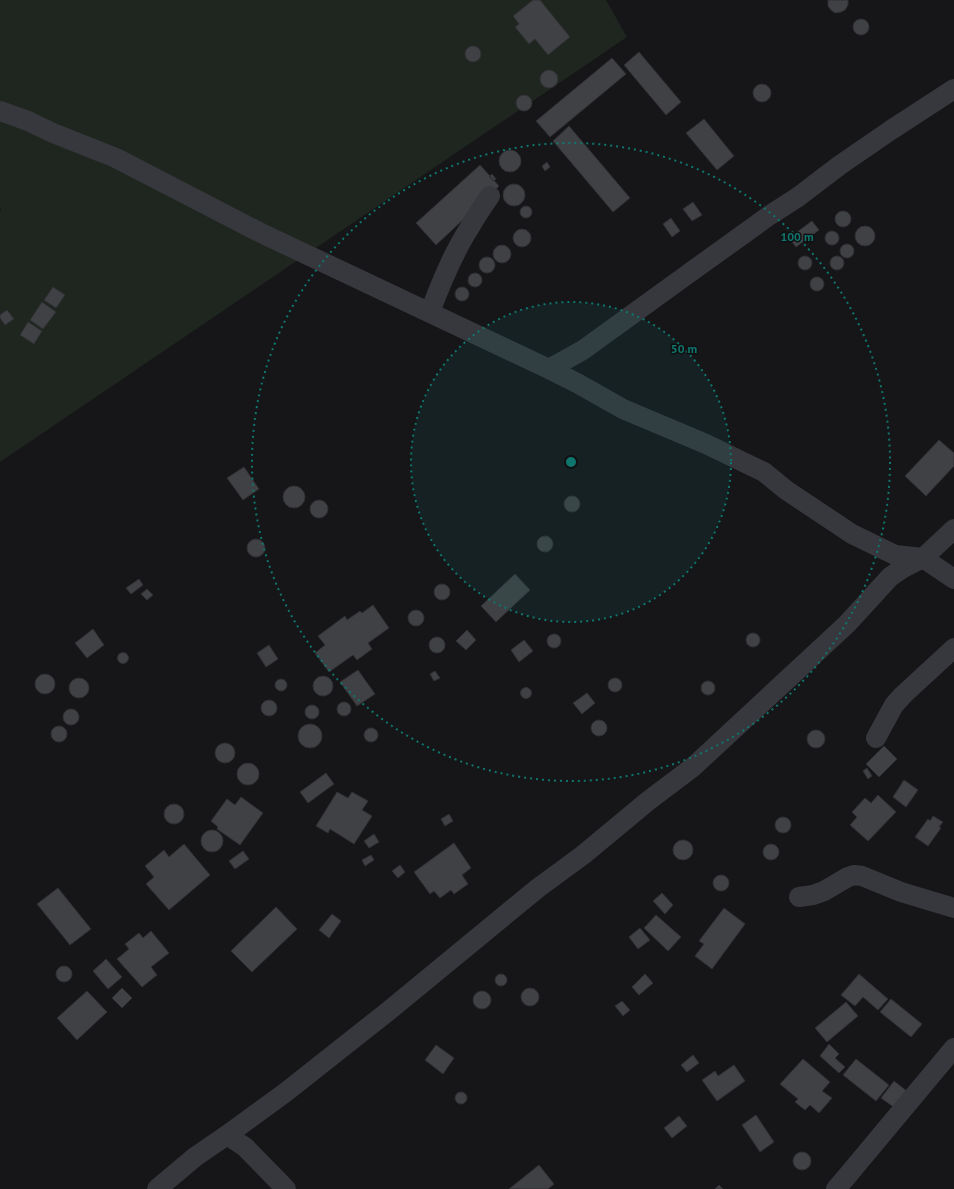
<svg xmlns="http://www.w3.org/2000/svg" width="954" height="1189" font-family="'PT Sans',sans-serif">
	<style>
		.green { fill: #1e261f }
		.building { fill: #404145; stroke: #303034 }
		.lines { fill: none; stroke-linecap: round; stroke-linejoin: round }
		.minor { stroke: #37383d; stroke-width: 20 }
		.ring { fill: none; stroke: #0f766e; stroke-width: 2; stroke-dasharray: 2 4 }
		.centre { fill: #0f766e; stroke: #111113; stroke-width: 2 }
		.ring-label { font-size: 12px; text-anchor: middle; font-weight: bold; fill: #0f766e; stroke: #111113; stroke-width: 3; stroke-linejoin: round; paint-order: stroke }
	</style>
	<rect width="100%" height="100%" fill="#161618"/>
	<path class="green" d="M0,0H606L627,37L0,462V212L1,210L0,208Z"/>
	<path class="building" d="M533,0H540L570,37L548,55L535,39L529,44L515,27L519,24L513,16Z
		M828,0H848V5L845,10L841,12L835,13L831,10L828,6Z
		M853 27a8 8 0 1 1 16 0a8 8 0 1 1-16 0Z
		M465 54a8 8 0 1 1 16 0a8 8 0 1 1-16 0Z
		M639,52L681,102L666,115L624,65Z
		M612,58L626,74L550,137L536,121Z
		M540 79a9 9 0 1 1 18 0a9 9 0 1 1-18 0Z
		M753 93a9 9 0 1 1 18 0a9 9 0 1 1-18 0Z
		M516 103a8 8 0 1 1 16 0a8 8 0 1 1-16 0Z
		M704,119L734,156L717,170L686,133Z
		M569,126L630,198L613,212L553,141Z
		M499 161a11 11 0 1 1 22 0a11 11 0 1 1-22 0Z
		M547,162L550,167L545,171L542,166Z
		M480,165L499,186L436,245L416,223Z
		M492,174L496,179L493,181L489,177Z
		M503 195a11 11 0 1 1 22 0a11 11 0 1 1-22 0Z
		M693,202L702,215L692,221L683,209Z
		M520 212a6 6 0 1 1 12 0a6 6 0 1 1-12 0Z
		M835 219a8 8 0 1 1 16 0a8 8 0 1 1-16 0Z
		M671,218L680,231L672,237L663,224Z
		M812,221L819,230L796,247L789,238Z
		M855 236a10 10 0 1 1 20 0a10 10 0 1 1-20 0Z
		M513 238a9 9 0 1 1 18 0a9 9 0 1 1-18 0Z
		M825 238a7 7 0 1 1 14 0a7 7 0 1 1-14 0Z
		M840 251a7 7 0 1 1 14 0a7 7 0 1 1-14 0Z
		M493 254a9 9 0 1 1 18 0a9 9 0 1 1-18 0Z
		M830 263a7 7 0 1 1 14 0a7 7 0 1 1-14 0Z
		M798 263a7 7 0 1 1 14 0a7 7 0 1 1-14 0Z
		M479 265a8 8 0 1 1 16 0a8 8 0 1 1-16 0Z
		M468 280a7 7 0 1 1 14 0a7 7 0 1 1-14 0Z
		M810 284a7 7 0 1 1 14 0a7 7 0 1 1-14 0Z
		M455 294a7 7 0 1 1 14 0a7 7 0 1 1-14 0Z
		M53,287L65,295L56,308L44,300Z
		M42,302L56,312L43,329L30,320Z
		M7,310L14,319L5,325L0,318V315Z
		M28,322L42,331L34,344L20,335Z
		M939,440L954,453V466L926,496L905,476Z
		M244,467L259,489L243,500L227,478Z
		M283 497a11 11 0 1 1 22 0a11 11 0 1 1-22 0Z
		M564 504a8 8 0 1 1 16 0a8 8 0 1 1-16 0Z
		M310 509a9 9 0 1 1 18 0a9 9 0 1 1-18 0Z
		M537 544a8 8 0 1 1 16 0a8 8 0 1 1-16 0Z
		M247 548a9 9 0 1 1 18 0a9 9 0 1 1-18 0Z
		M515,574L530,590L496,622L481,606Z
		M139,579L143,585L131,594L126,588Z
		M434 592a8 8 0 1 1 16 0a8 8 0 1 1-16 0Z
		M147,589L153,595L147,600L141,594Z
		M373,605L389,628L368,643L372,649L357,660L353,655L329,672L315,653L325,645L318,636L345,616L347,620L360,611L362,613Z
		M408 618a8 8 0 1 1 16 0a8 8 0 1 1-16 0Z
		M93,629L104,645L87,658L75,643Z
		M467,630L476,640L466,650L456,641Z
		M746 640a7 7 0 1 1 14 0a7 7 0 1 1-14 0Z
		M547 641a7 7 0 1 1 14 0a7 7 0 1 1-14 0Z
		M429 645a8 8 0 1 1 16 0a8 8 0 1 1-16 0Z
		M524,640L533,651L519,662L511,650Z
		M269,645L278,659L266,667L257,653Z
		M117.5 658a5.5 5.5 0 1 1 11 0a5.5 5.5 0 1 1-11 0Z
		M358,670L375,694L357,706L340,682Z
		M435,671L440,678L434,681L430,674Z
		M35 684a10 10 0 1 1 20 0a10 10 0 1 1-20 0Z
		M313 686a10 10 0 1 1 20 0a10 10 0 1 1-20 0Z
		M608 685a7 7 0 1 1 14 0a7 7 0 1 1-14 0Z
		M69 688a10 10 0 1 1 20 0a10 10 0 1 1-20 0Z
		M275 685a6 6 0 1 1 12 0a6 6 0 1 1-12 0Z
		M701 688a7 7 0 1 1 14 0a7 7 0 1 1-14 0Z
		M520.5 693a5.5 5.5 0 1 1 11 0a5.5 5.5 0 1 1-11 0Z
		M587,693L595,703L582,714L573,703Z
		M261 708a8 8 0 1 1 16 0a8 8 0 1 1-16 0Z
		M337 709a7 7 0 1 1 14 0a7 7 0 1 1-14 0Z
		M305 712a7 7 0 1 1 14 0a7 7 0 1 1-14 0Z
		M63 717a8 8 0 1 1 16 0a8 8 0 1 1-16 0Z
		M591 728a8 8 0 1 1 16 0a8 8 0 1 1-16 0Z
		M298 736a12 12 0 1 1 24 0a12 12 0 1 1-24 0Z
		M51 734a8 8 0 1 1 16 0a8 8 0 1 1-16 0Z
		M364 735a7 7 0 1 1 14 0a7 7 0 1 1-14 0Z
		M807 739a9 9 0 1 1 18 0a9 9 0 1 1-18 0Z
		M215 753a10 10 0 1 1 20 0a10 10 0 1 1-20 0Z
		M884,746L897,759L879,777L866,764Z
		M237 774a11 11 0 1 1 22 0a11 11 0 1 1-22 0Z
		M867,768L872,776L868,779L863,771Z
		M326,773L334,784L308,803L300,792Z
		M904,780L918,790L906,807L893,797Z
		M337,792L348,798L352,792L368,801L362,810L372,816L354,844L330,829L328,833L316,826Z
		M878,795L896,812L868,841L850,825L857,817L852,812L865,798L871,803Z
		M241,797L263,813L240,845L217,829L218,827L211,821L227,799L235,805Z
		M164 814a10 10 0 1 1 20 0a10 10 0 1 1-20 0Z
		M449,814L453,821L445,826L441,819Z
		M933,816L943,822L939,827L941,828L928,846L915,837L928,819L930,821Z
		M775 825a8 8 0 1 1 16 0a8 8 0 1 1-16 0Z
		M201 841a11 11 0 1 1 22 0a11 11 0 1 1-22 0Z
		M374,834L379,842L369,848L364,841Z
		M673 850a10 10 0 1 1 20 0a10 10 0 1 1-20 0Z
		M454,843L471,868L462,875L468,884L454,894L451,890L440,898L434,891L430,894L414,872Z
		M184,844L210,875L169,910L146,884L154,877L145,866L164,850L169,857Z
		M763 852a8 8 0 1 1 16 0a8 8 0 1 1-16 0Z
		M243,851L249,859L235,869L229,861Z
		M371,855L374,860L365,866L362,860Z
		M400,865L405,872L398,878L392,871Z
		M713 883a8 8 0 1 1 16 0a8 8 0 1 1-16 0Z
		M58,888L91,929L70,945L37,904Z
		M662,893L673,905L665,914L653,901Z
		M276,907L297,929L252,972L231,951Z
		M724,908L745,924L712,969L695,956L704,944L699,941Z
		M332,914L341,921L329,938L319,930Z
		M656,915L681,937L668,951L644,928Z
		M640,928L650,940L638,949L629,937Z
		M151,931L169,953L151,967L157,975L142,987L117,959L129,949L125,944L139,933L143,938Z
		M106,959L122,977L108,989L93,971Z
		M56 974a8 8 0 1 1 16 0a8 8 0 1 1-16 0Z
		M495 980a6 6 0 1 1 12 0a6 6 0 1 1-12 0Z
		M645,974L653,983L639,995L632,987Z
		M859,974L888,999L878,1010L863,997L855,1006L841,995Z
		M122,988L132,998L122,1008L112,998Z
		M521 997a9 9 0 1 1 18 0a9 9 0 1 1-18 0Z
		M87,991L107,1012L77,1040L57,1018Z
		M473 1000a9 9 0 1 1 18 0a9 9 0 1 1-18 0Z
		M891,999L922,1024L911,1037L880,1012Z
		M622,1001L630,1010L623,1016L615,1006Z
		M846,1002L858,1016L827,1042L815,1028Z
		M829,1044L839,1054L835,1058L845,1067L839,1073L820,1056Z
		M436,1045L454,1058L443,1074L425,1060Z
		M693,1055L699,1063L687,1072L681,1065Z
		M803,1059L830,1082L822,1091L832,1098L819,1113L810,1105L805,1110L795,1102L798,1099L780,1084Z
		M856,1059L889,1085L876,1101L843,1075Z
		M734,1065L745,1081L717,1101L702,1080L715,1071L718,1076Z
		M894,1081L908,1092L895,1108L881,1098Z
		M455 1098a6 6 0 1 1 12 0a6 6 0 1 1-12 0Z
		M756,1115L774,1142L760,1152L742,1125Z
		M679,1116L687,1126L672,1138L664,1128Z
		M793 1161a9 9 0 1 1 18 0a9 9 0 1 1-18 0Z
		M539,1165L554,1184L548,1189H509Z
		M719,1185L723,1189H715Z"/>
	<g class="lines">
		<path class="minor" d="M0,111L28,121L53,133L116,158L261,233L549,369L577,383L623,409L706,444L764,472L786,490L852,534L895,555L923,558L954,579
			M430,312C441,283 453,253 470,227C476,216 483,206 490,196
			M549,369L583,350L688,274L770,215L798,197L840,165L891,130L954,89
			M876,738L894,705L903,695L954,648
			M799,897L813,895L824,891L848,877L854,875L862,876L901,892L954,908
			M227,1135L286,1092L386,1013L538,888L583,855L648,801L693,767L847,624L890,577L903,568L923,558L954,529
			M157,1189L195,1157L227,1135L245,1147L286,1189
			M836,1189L848,1175L954,1048"/>
	</g>
	<circle cx="571" cy="462" r="160" fill="#0f766e" fill-opacity=".12"/>
	<g class="ring">
		<circle cx="571" cy="462" r="160"/>
		<circle cx="571" cy="462" r="319"/>
	</g>
	<circle cx="571" cy="462" r="6" class="centre"/>
	<g class="ring-label">
		<text x="797" y="241">100 m</text>
		<text x="684" y="353">50 m</text>
	</g>
</svg>
